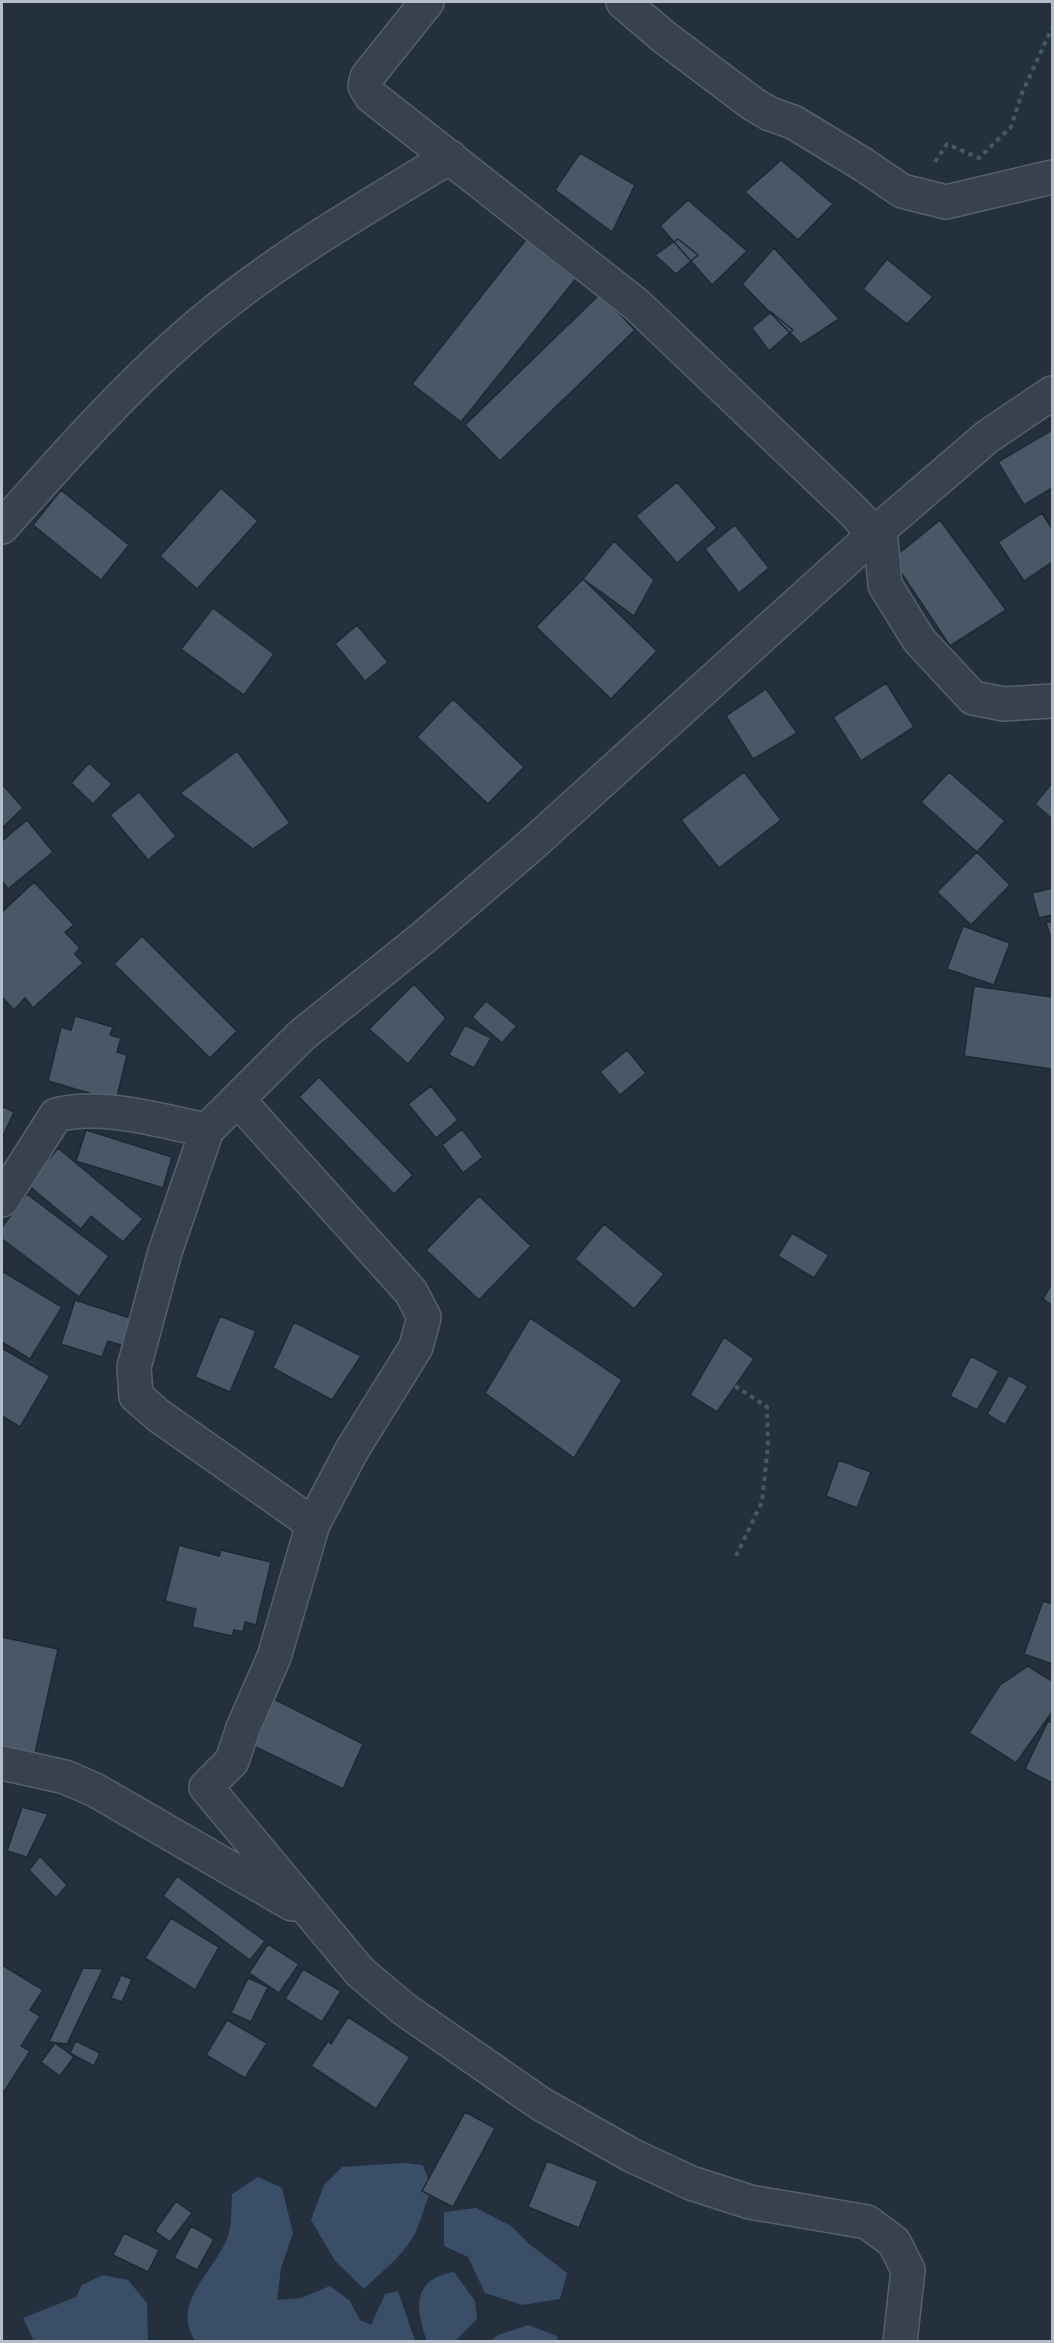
<svg xmlns="http://www.w3.org/2000/svg" width="1054" height="2343" font-family="'Open Sans',sans-serif">
	<style>
		.water { fill: #3a4e67 }
		.building { fill: #4a5767; stroke: #1f2935; stroke-width: 1.5 }
		.lines { fill: none; stroke-linecap: round; stroke-linejoin: round }
		.minor-casing { stroke: #56606c; stroke-width: 36 }
		.path { stroke: #445a5c; stroke-width: 4; stroke-dasharray: 4.5 4.5; stroke-linecap: butt }
		.minor { stroke: #38424e; stroke-width: 33 }
	</style>
	<rect width="100%" height="100%" fill="#24303e"/>
	<path class="water" d="M404,2163L423,2165L432,2189C425,2202 423,2216 417,2229C406,2254 383,2270 364,2289L335,2261L311,2220L324,2185L342,2167Z
		M258,2177L282,2188L293,2233L281,2268L277,2300L301,2298L330,2286L350,2301L360,2320L371,2325L385,2294L398,2291L415,2341H195C170,2302 215,2272 228,2236C232,2224 231,2207 232,2194Z
		M476,2208L511,2226L528,2243L567,2273L560,2299L522,2305L485,2293L468,2257L444,2246V2212Z
		M454,2272L475,2301L477,2319L455,2341H427C415,2308 412,2279 454,2272Z
		M103,2275L128,2280L147,2303L148,2341H34L23,2318L76,2297L82,2285Z
		M528,2325L557,2336L558,2341H490L498,2335Z"/>
	<path class="building" d="M580,153L635,185L612,232L555,190Z
		M781,160L833,204L798,240L745,192Z
		M688,200L747,251L712,285L660,226Z
		M528,237L578,276L461,422L412,384Z
		M678,239L698,255L676,274L655,255Z
		M774,248L839,319L801,344L742,284Z
		M887,259L933,297L907,324L863,289Z
		M600,294L635,330L500,461L465,425Z
		M771,312L793,330L769,351L752,328Z
		M1052,430V488L1024,505L998,462Z
		M677,482L717,528L677,563L636,516Z
		M221,488L258,521L197,589L160,556Z
		M61,490L129,545L101,580L33,525Z
		M1042,513L1052,529V562L1024,581L998,542Z
		M940,520L1006,610L950,646L892,559Z
		M735,525L769,568L739,593L705,549Z
		M614,541L654,580L634,616L583,579Z
		M583,579L657,651L611,699L536,627Z
		M213,608L274,654L244,695L181,649Z
		M357,625L388,662L365,681L335,644Z
		M886,683L914,727L861,761L833,717Z
		M766,689L797,733L753,759L726,716Z
		M453,699L524,767L488,804L417,737Z
		M237,751L290,823L253,849L180,793Z
		M89,763L112,784L93,804L71,783Z
		M744,772L781,820L719,868L681,820Z
		M949,772L1005,821L977,852L921,802Z
		M1052,783V819L1035,804Z
		M2,784L23,808L2,828Z
		M139,792L176,836L148,860L110,815Z
		M27,820L53,852L8,889L2,881V841Z
		M977,852L1010,885L971,925L937,892Z
		M34,882L74,925L65,932L80,948L75,954L83,963L33,1008L25,998L14,1010L2,997V912Z
		M1052,888V915L1039,918L1032,893Z
		M1052,921V942L1046,923Z
		M963,926L1010,943L994,985L947,969Z
		M142,936L237,1031L210,1058L114,964Z
		M414,984L446,1018L408,1064L369,1029Z
		M974,986L1052,997V1069L964,1056Z
		M486,1001L517,1026L502,1043L472,1017Z
		M75,1016L113,1027L110,1035L121,1038L117,1052L127,1055L116,1101L48,1081L61,1027L71,1030Z
		M465,1025L491,1038L474,1068L449,1055Z
		M627,1050L646,1073L620,1095L600,1072Z
		M319,1077L413,1175L394,1194L299,1097Z
		M431,1086L458,1120L436,1138L408,1104Z
		M2,1106L14,1112L2,1138Z
		M462,1129L483,1157L463,1173L442,1145Z
		M86,1130L172,1157L163,1188L76,1161Z
		M58,1148L143,1219L123,1242L91,1216L81,1229L28,1185Z
		M27,1194L109,1256L79,1297L2,1239V1227Z
		M479,1196L531,1246L479,1300L426,1250Z
		M604,1224L664,1274L634,1309L575,1259Z
		M792,1233L829,1255L814,1278L778,1256Z
		M2,1271L62,1307L30,1359L2,1342Z
		M1052,1283V1305L1043,1299Z
		M75,1300L133,1319L124,1346L108,1341L102,1357L61,1344Z
		M220,1316L256,1331L230,1392L195,1377Z
		M530,1318L622,1380L574,1458L485,1393Z
		M294,1322L361,1356L332,1400L273,1368Z
		M724,1337L754,1359L717,1412L690,1395Z
		M2,1348L50,1376L20,1427L2,1416Z
		M971,1356L999,1371L977,1410L950,1396Z
		M1009,1375L1028,1386L1005,1425L987,1414Z
		M839,1460L871,1472L857,1508L826,1496Z
		M179,1545L219,1556L221,1550L271,1562L256,1625L245,1622L243,1632L234,1630L232,1636L192,1627L196,1609L165,1601Z
		M1043,1601L1052,1604V1664L1024,1654Z
		M2,1637L58,1649L34,1758L2,1751Z
		M1028,1666L1052,1681V1712L1016,1763L969,1733L1000,1685Z
		M272,1698L363,1744L343,1789L252,1745Z
		M1048,1721L1052,1723V1783L1025,1769Z
		M22,1807L48,1814L27,1857L7,1851Z
		M40,1856L67,1885L56,1898L29,1870Z
		M177,1876L265,1941L250,1960L163,1896Z
		M171,1918L219,1947L195,1990L145,1958Z
		M268,1944L299,1964L279,1993L249,1973Z
		M2,1965L43,1990L30,2010L40,2016L21,2046L30,2051L4,2092L2,2090Z
		M83,1968L103,1969L67,2044L49,2042Z
		M303,1969L341,1991L322,2022L285,1999Z
		M121,1975L132,1979L122,2002L111,1998Z
		M248,1978L268,1987L251,2022L231,2013Z
		M348,2017L410,2057L376,2109L311,2066L328,2041L331,2044Z
		M227,2020L267,2043L245,2078L206,2055Z
		M76,2041L100,2053L94,2066L70,2053Z
		M55,2043L74,2057L60,2076L41,2062Z
		M465,2112L495,2128L453,2207L422,2191Z
		M547,2161L598,2181L579,2228L528,2207Z
		M176,2201L192,2213L170,2242L155,2231Z
		M191,2226L214,2239L197,2270L174,2258Z
		M124,2233L159,2250L148,2272L113,2255Z"/>
	<g class="lines">
		<g class="minor-casing">
			<path id="minor" d="M427,2L367,77L365,86L371,96L637,305L853,511L874,534
				M623,2L664,37L753,104L770,114L793,122L864,165L902,191L946,202L1052,177
				M2,527C59,463 116,398 180,341C261,268 358,212 450,157
				M880,529L885,585L919,640L973,698L1004,704L1052,701
				M238,1100L411,1292L424,1317L416,1347L352,1450L313,1524L274,1657L243,1728L232,1761L206,1787L360,1972L404,2009L541,2104L631,2155L691,2183L750,2202L867,2222L894,2242L908,2270L900,2342
				M207,1130L165,1252L134,1367L136,1396L159,1416L313,1524
				M2,1200L56,1115C104,1103 159,1121 207,1130L302,1035L424,937L528,848L880,529L987,437L1052,393
				M2,1763L65,1777L95,1790L292,1904"/>
		</g>
		<path class="path" d="M935,162L947,144L979,158L1011,127L1022,93L1052,28
			M735,1386L767,1407L768,1445L762,1502L735,1558"/>
		<use href="#minor" class="minor"/>
	</g>
	<rect width="1054" height="2343" fill="none" stroke="#b4bdc9" stroke-width="6"/>
</svg>
